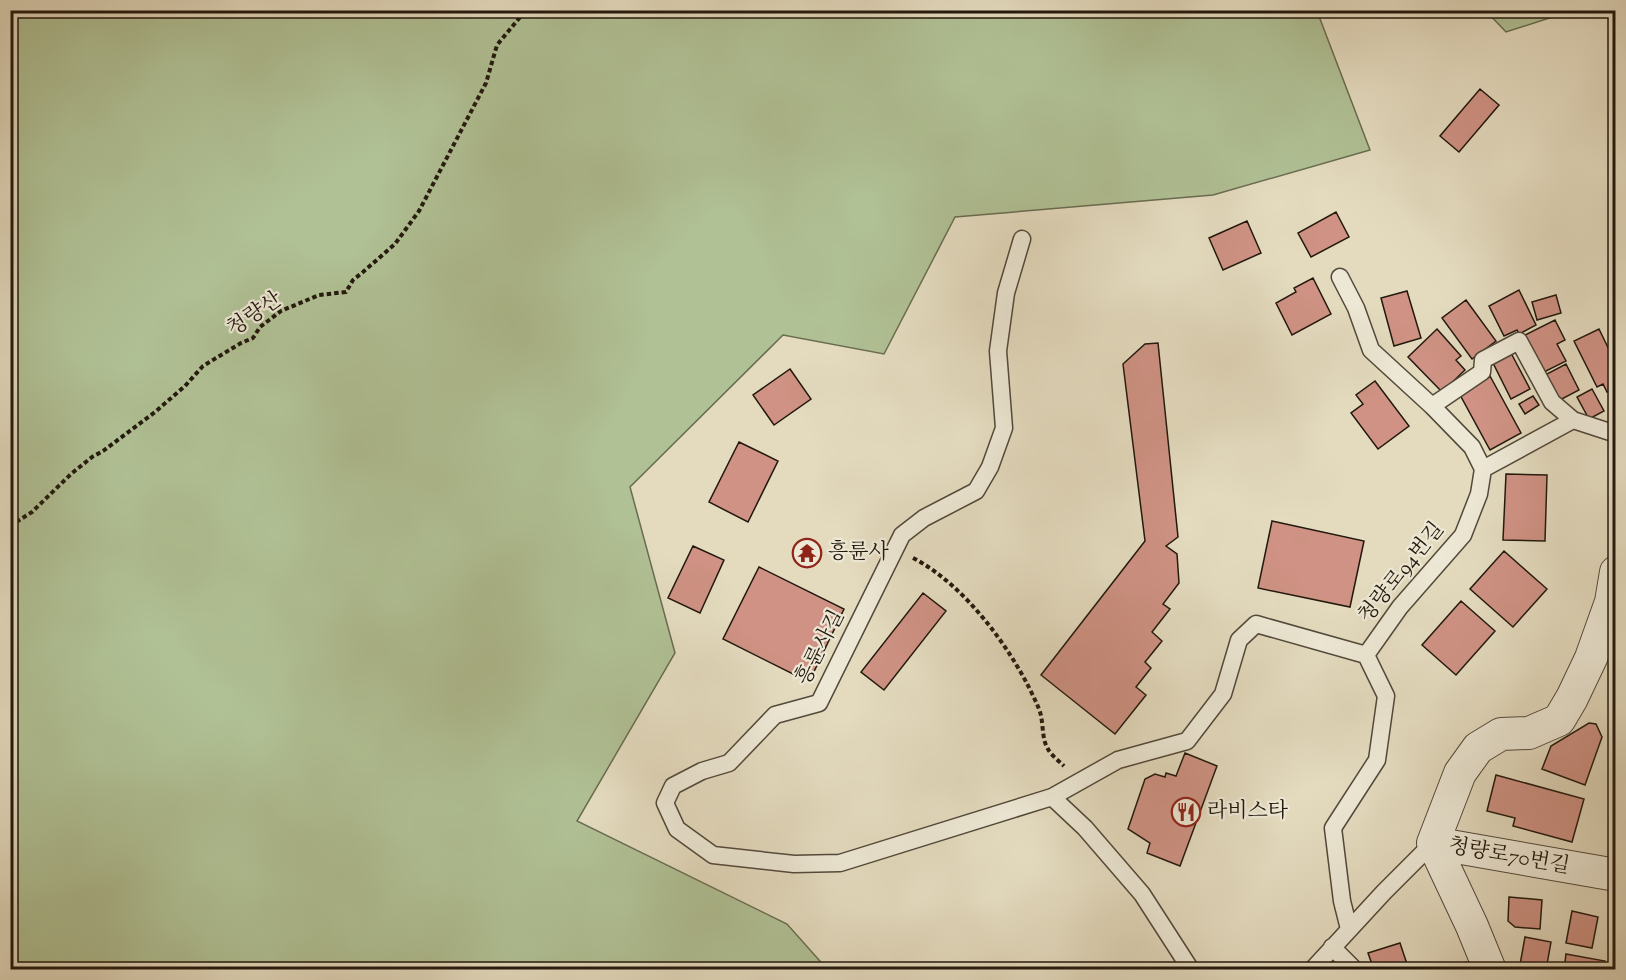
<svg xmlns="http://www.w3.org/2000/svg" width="1626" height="980" font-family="'Sorts Mill Goudy','Noto Serif KR',serif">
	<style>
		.green { fill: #b0c195; stroke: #696c51; stroke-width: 1.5 }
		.building { fill: #cf9284; stroke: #22180d; stroke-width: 1.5 }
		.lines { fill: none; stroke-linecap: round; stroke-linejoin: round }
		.lane-casing { stroke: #52493a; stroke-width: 19 }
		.street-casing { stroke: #52493a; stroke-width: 34 }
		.path { stroke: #22180d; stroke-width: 4; stroke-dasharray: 4.5 3; stroke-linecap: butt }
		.lane { stroke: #ede8d5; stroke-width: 16 }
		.street { stroke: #ede8d5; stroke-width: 32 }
		.labels { text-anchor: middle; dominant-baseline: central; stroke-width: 4.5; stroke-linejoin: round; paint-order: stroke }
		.street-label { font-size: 21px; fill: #22180d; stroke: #ede8d5 }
		.poi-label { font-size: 21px; fill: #22180d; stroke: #ede8d5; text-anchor: start }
	</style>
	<rect width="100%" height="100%" fill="#e4dbbf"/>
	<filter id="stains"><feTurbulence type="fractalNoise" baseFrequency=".00333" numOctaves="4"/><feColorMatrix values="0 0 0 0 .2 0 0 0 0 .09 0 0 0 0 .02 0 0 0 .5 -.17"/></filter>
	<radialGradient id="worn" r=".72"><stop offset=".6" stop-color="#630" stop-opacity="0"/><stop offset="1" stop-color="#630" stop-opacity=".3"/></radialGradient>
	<path class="green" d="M10,11H1317L1370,150L1213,195L955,217L884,354L783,335L630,487L675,653L577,821L787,924L827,969H11Z
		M1486,11H1571L1506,32Z"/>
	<path class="building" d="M1480,89L1499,105L1459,152L1440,136Z
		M1336,212L1349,237L1311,257L1298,233Z
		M1247,221L1261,253L1223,270L1209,238Z
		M1313,278L1331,314L1292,335L1276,303L1296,292L1294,288Z
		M1519,290L1536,325L1519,334L1517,330L1504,336L1489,306Z
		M1407,291L1421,338L1394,346L1381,298Z
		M1556,295L1561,313L1537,320L1532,302Z
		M1466,300L1496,341L1472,359L1442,318Z
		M1555,320L1565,340L1557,344L1566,361L1544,372L1525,335Z
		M1437,329L1461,356L1456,360L1465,370L1442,392L1408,357Z
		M1599,329L1616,364V377L1613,378L1616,388L1607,392L1603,384L1597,387L1574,341Z
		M1158,343L1178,537L1166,546L1177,554L1179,583L1163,604L1170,609L1152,632L1162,641L1145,662L1151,668L1136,687L1146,695L1115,734L1041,675L1145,541L1123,364L1145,344Z
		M1511,353L1530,389L1511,399L1493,363Z
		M1566,364L1579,390L1558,401L1545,375Z
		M790,369L811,399L774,425L753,395Z
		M1490,376L1521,433L1490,450L1459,393Z
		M1375,381L1409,426L1378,449L1351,413L1363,404L1356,395Z
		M1592,389L1604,411L1589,419L1577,397Z
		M1533,396L1539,405L1525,414L1519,404Z
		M739,442L778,461L748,522L709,502Z
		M1506,474L1547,475L1545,541L1503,540Z
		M1272,521L1364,541L1350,607L1258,588Z
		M693,546L724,560L700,613L668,598Z
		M1504,551L1547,589L1513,627L1470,589Z
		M759,567L844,609L809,682L723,639Z
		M923,593L946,611L884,690L861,672Z
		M1461,601L1495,631L1456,675L1422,645Z
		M1616,681V709L1609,697Z
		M1589,723L1596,724L1602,737L1585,785L1542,769L1551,746Z
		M1185,753L1217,766L1180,866L1147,853L1150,843L1128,829L1145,779L1155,774L1165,777L1166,773L1176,776Z
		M1496,775L1584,799L1572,842L1513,826L1515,818L1487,811Z
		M1509,897L1542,900L1540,929L1515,927L1508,921Z
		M1572,911L1598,917L1592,948L1566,943Z
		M1525,937L1551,942L1546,970H1519Z
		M1400,943L1409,970H1374L1368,953Z
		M1566,954L1605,961L1604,970H1564Z
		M1466,962L1470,970H1451Z"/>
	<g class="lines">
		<g class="lane-casing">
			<path id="lane" d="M1022,239L1006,293L998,351L1004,428L990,467L976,491L924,518L902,535L819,703L775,715L729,763L702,771L673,786L665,803L677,829L713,855L794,864L840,863L1052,797L1118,760L1187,741L1223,694L1239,640L1256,624L1366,655
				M1340,277L1356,308L1371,350L1432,406L1472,447L1483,469L1479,494L1463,535L1400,607L1366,655
				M1432,406L1482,372L1483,360L1519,341L1552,402L1573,420
				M1483,469L1573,420L1616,434
				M1052,797L1085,828L1142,894L1191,970
				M1349,929L1342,901L1333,828L1377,760L1386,696L1366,655
				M1332,947L1355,970
				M1312,970L1384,892L1433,843"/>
		</g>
		<g class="street-casing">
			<path id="street" d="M1433,843L1460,773L1478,748L1501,734L1529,733L1559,720L1572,698L1591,658L1611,602L1616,572
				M1433,843L1616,875
				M1433,843L1472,926L1490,970"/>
		</g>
		<path class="path" d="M10,526L32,512L71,474L92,457L103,451L155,412L185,386L203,366L241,343L253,338L260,327L281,311L319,295L346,292L353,280L363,272L395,244L419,211L486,83L497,45L526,10
			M913,558C966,585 1016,654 1039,709C1044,721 1041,738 1048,749C1051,755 1059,761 1064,766"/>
		<use href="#lane" class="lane"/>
		<use href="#street" class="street"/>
	</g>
	<defs>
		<g id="temple-ring" transform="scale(1.5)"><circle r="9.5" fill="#ede8d5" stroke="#8f2418" stroke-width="1.5"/><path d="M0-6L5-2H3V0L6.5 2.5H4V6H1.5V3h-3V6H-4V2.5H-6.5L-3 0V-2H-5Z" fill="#8f2418"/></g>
		<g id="restaurant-ring" transform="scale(1.5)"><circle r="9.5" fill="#ede8d5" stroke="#8f2418" stroke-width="1.5"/><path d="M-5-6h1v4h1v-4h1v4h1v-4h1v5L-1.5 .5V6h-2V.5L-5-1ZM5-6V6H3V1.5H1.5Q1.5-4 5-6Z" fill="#8f2418"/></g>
	</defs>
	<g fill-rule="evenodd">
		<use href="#temple-ring" x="807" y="553"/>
		<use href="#restaurant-ring" x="1186" y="812"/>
	</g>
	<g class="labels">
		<g class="street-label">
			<text transform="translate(255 315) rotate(-34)">청량산</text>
			<text transform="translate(1402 573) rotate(-51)">청량로94번길</text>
			<text transform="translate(821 648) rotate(-63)">흥륜사길</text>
			<text transform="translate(1509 857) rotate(10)">청량로70번길</text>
		</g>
		<g class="poi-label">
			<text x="828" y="553">흥륜사</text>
			<text x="1207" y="812">라비스타</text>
		</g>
	</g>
	<rect width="1626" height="980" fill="none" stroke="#e4dbbf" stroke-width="36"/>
	<rect x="12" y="12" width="1602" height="956" fill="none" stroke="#22180d" stroke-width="3"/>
	<rect x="18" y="18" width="1590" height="944" fill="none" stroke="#22180d" stroke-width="1.5"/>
	<rect width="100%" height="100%" filter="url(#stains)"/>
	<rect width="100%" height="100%" fill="url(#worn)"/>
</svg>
